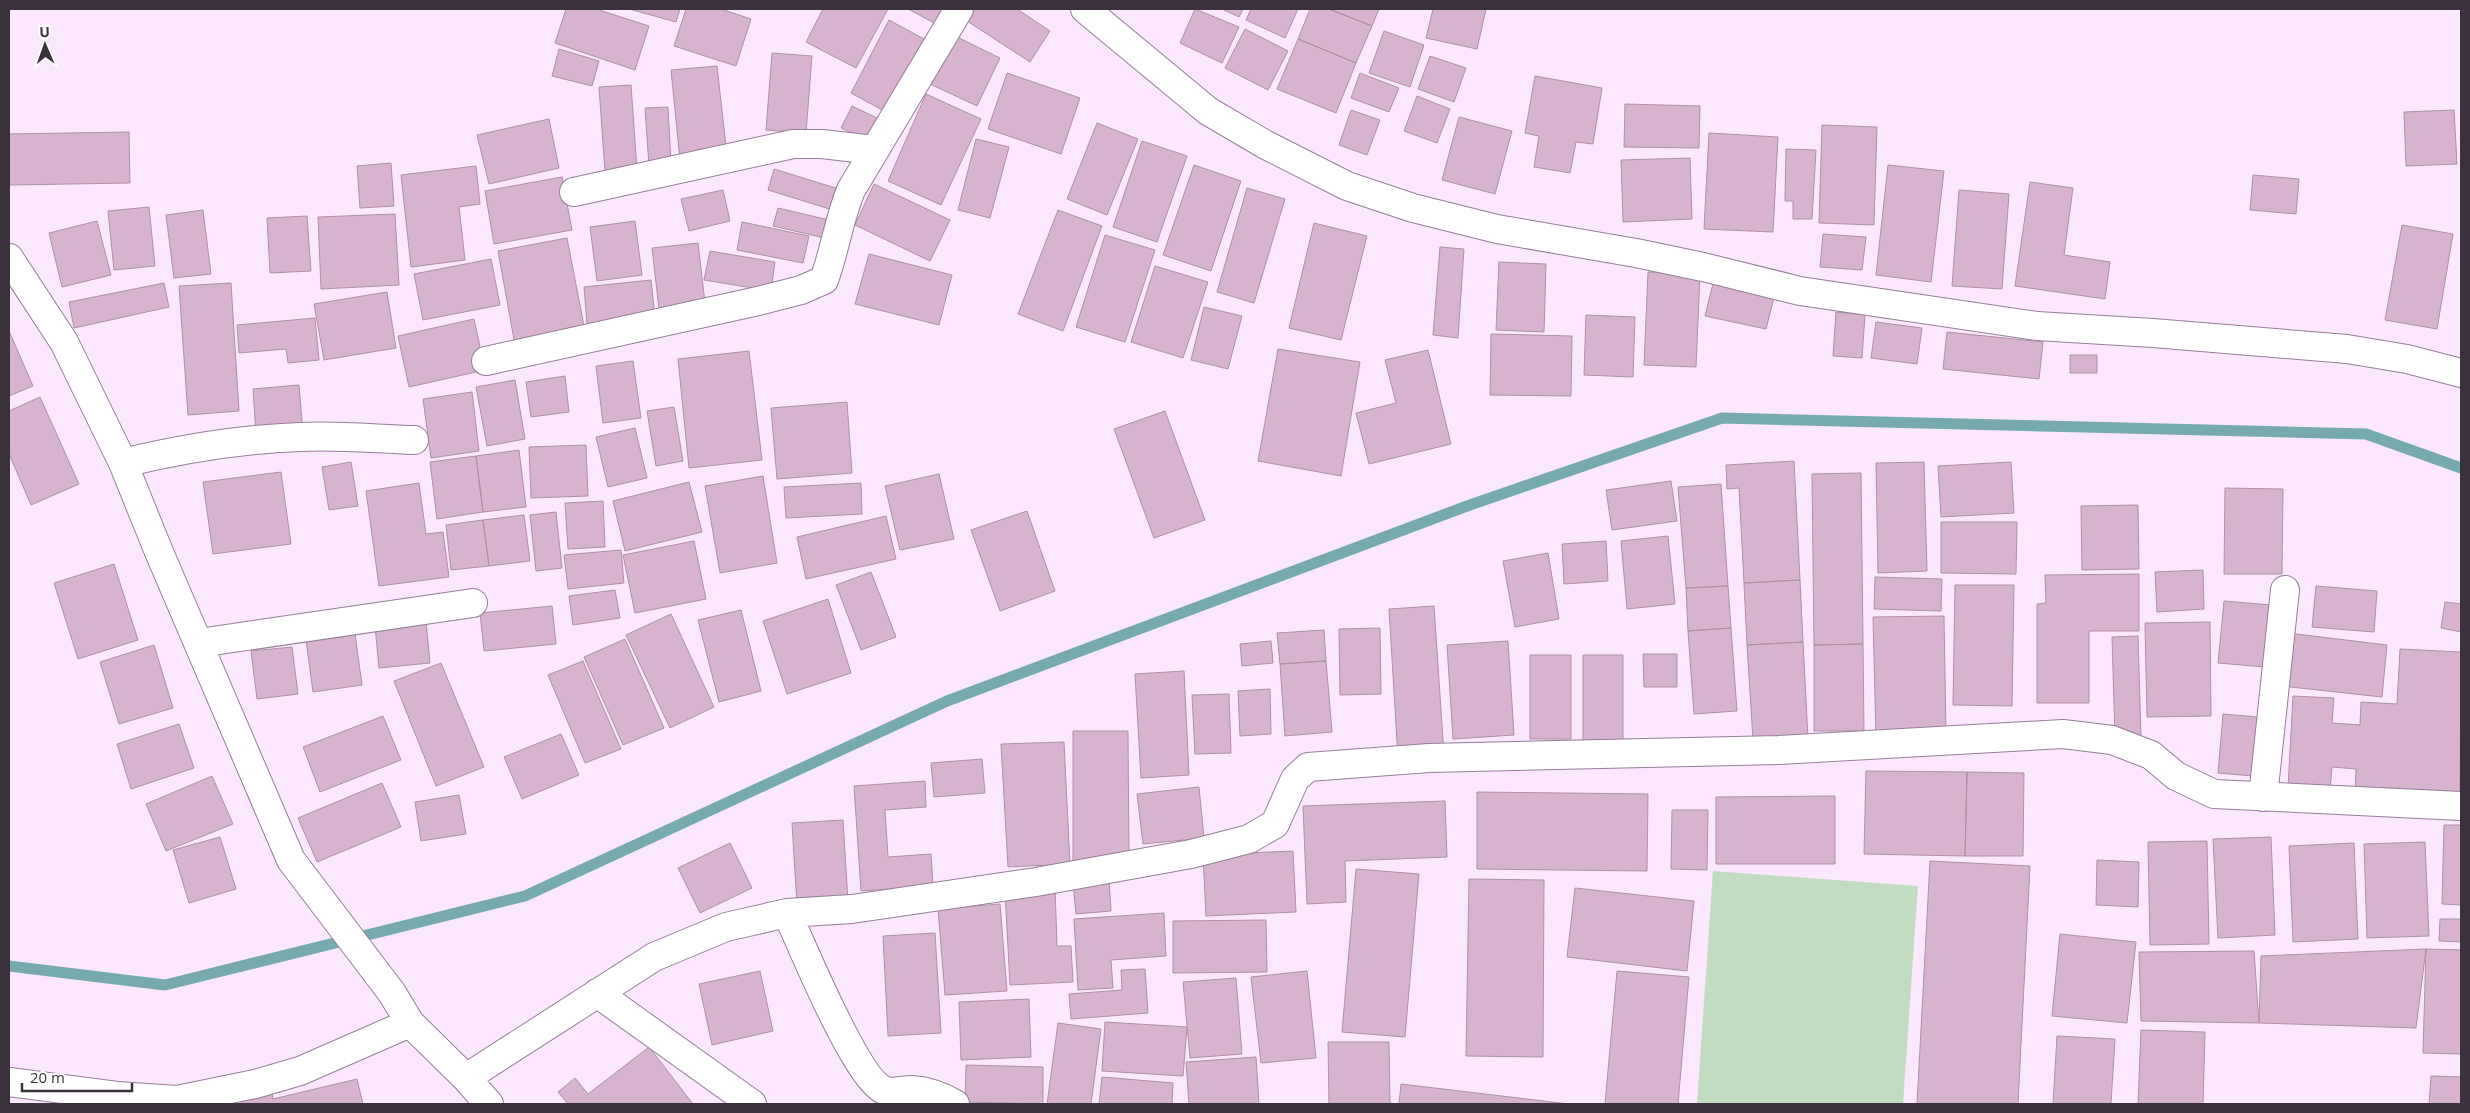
<svg xmlns="http://www.w3.org/2000/svg" width="2470" height="1113" font-family="'Open Sans',sans-serif">
	<style>
		.grass { fill: #c2dcc1 }
		.lines { fill: none; stroke-linecap: round; stroke-linejoin: round }
		.stream { stroke: #76aaaf; stroke-width: 11 }
		.building { fill: #d7b3cf; stroke: #ad90a6 }
		.minor-casing { stroke: #947d97; stroke-width: 30 }
		.tertiary-casing { stroke: #947d97; stroke-width: 30 }
		.minor { stroke: #fff; stroke-width: 28 }
		.tertiary { stroke: #fff; stroke-width: 28 }
	</style>
	<rect width="100%" height="100%" fill="#fce8fe"/>
	<path class="grass" d="M1713,871L1918,886L1903,1104H1697Z"/>
	<g class="lines">
		<path class="stream" d="M9,966L165,985L525,896L947,701L1467,506L1722,418L2366,434L2461,468"/>
	</g>
	<path class="building" d="M566,9H596L649,26L635,70L555,43Z
		M629,9H680L676,22Z
		M686,9H721L751,19L736,66L674,46Z
		M823,9H888L856,68L806,42Z
		M908,9H946L938,25Z
		M975,9H1017L1050,31L1030,62L967,21Z
		M1195,9L1239,27L1222,63L1180,43Z
		M1222,9H1243L1239,17Z
		M1251,9H1298L1285,38L1246,20Z
		M1310,9H1329L1372,26L1356,63L1298,39Z
		M1329,9H1379L1372,26Z
		M1433,9H1486L1477,49L1426,38Z
		M889,20L924,39L886,112L851,93Z
		M1245,29L1288,51L1268,90L1225,68Z
		M1384,31L1424,45L1410,87L1369,73Z
		M953,35L1000,58L977,106L930,84Z
		M1298,39L1356,63L1336,113L1277,89Z
		M559,49L599,61L592,86L552,76Z
		M772,53L812,56L806,133L766,130Z
		M1430,56L1466,68L1454,102L1418,89Z
		M717,66L727,155L680,160L671,70Z
		M1007,73L1080,98L1061,154L988,129Z
		M1360,73L1399,88L1389,112L1351,98Z
		M1535,76L1602,88L1593,144L1576,142L1570,173L1534,167L1539,136L1525,133Z
		M631,85L637,170L605,172L599,87Z
		M926,94L981,119L941,205L888,181Z
		M1417,96L1450,109L1437,143L1404,131Z
		M1625,104L1700,106L1699,148L1624,147Z
		M852,106L881,120L870,142L841,128Z
		M668,107L671,164L649,166L645,108Z
		M1351,110L1380,120L1367,155L1339,145Z
		M2454,110L2457,164L2406,166L2404,112Z
		M1459,117L1512,131L1495,194L1442,180Z
		M549,119L559,168L489,184L477,135Z
		M1097,123L1138,139L1107,215L1067,199Z
		M1822,125L1877,127L1874,225L1819,223Z
		M129,132L130,183L9,185V134Z
		M1709,133L1778,137L1773,232L1704,229Z
		M976,139L1009,147L990,218L958,210Z
		M1142,141L1187,156L1157,242L1113,227Z
		M1786,149L1816,150L1812,219H1793V201H1785Z
		M1690,158L1692,219L1623,222L1621,160Z
		M391,163L394,206L360,208L357,166Z
		M1194,165L1241,181L1211,271L1163,255Z
		M1888,165L1944,171L1931,282L1876,275Z
		M476,166L480,204L459,207L465,260L411,267L401,175Z
		M774,169L842,190L836,211L768,190Z
		M2253,175L2299,179L2296,214L2250,210Z
		M562,177L572,230L494,244L485,191Z
		M2030,182L2073,188L2064,255L2110,262L2105,299L2015,286Z
		M874,184L950,220L930,261L855,225Z
		M1247,188L1285,199L1254,303L1217,292Z
		M723,190L730,221L689,231L681,199Z
		M1959,190L2009,194L2002,289L1952,286Z
		M149,207L155,266L114,270L108,211Z
		M778,208L833,221L829,239L773,226Z
		M203,210L211,274L174,278L166,215Z
		M1058,210L1102,226L1063,331L1018,314Z
		M395,214L399,285L321,289L318,217Z
		M307,216L311,271L270,273L267,218Z
		M97,221L111,275L62,287L49,233Z
		M635,221L642,275L597,281L590,227Z
		M742,222L809,236L803,263L737,250Z
		M1314,223L1367,236L1341,340L1289,328Z
		M2402,225L2453,234L2437,329L2385,320Z
		M1823,234L1866,237L1862,270L1820,267Z
		M1105,235L1155,250L1125,342L1076,327Z
		M567,238L585,331L515,345L498,251Z
		M698,243L705,303L659,309L652,248Z
		M1440,247L1464,249L1458,338L1433,335Z
		M710,251L775,262L771,291L704,280Z
		M869,254L952,275L939,325L855,304Z
		M491,259L500,305L423,320L414,274Z
		M1499,262L1546,264L1544,332L1496,330Z
		M1155,266L1208,282L1183,358L1131,342Z
		M1648,272L1700,274L1696,367L1644,365Z
		M1715,275L1776,290L1766,329L1705,316Z
		M651,280L655,317L587,324L584,287Z
		M164,283L169,307L74,328L69,302Z
		M231,283L239,411L188,415L179,286Z
		M387,292L396,348L324,360L314,304Z
		M1204,307L1242,316L1228,369L1191,360Z
		M1836,312L1865,315L1862,358L1833,356Z
		M1586,315L1635,317L1633,377L1584,375Z
		M315,318L319,360L288,363L286,349L239,353L237,325Z
		M474,319L485,370L409,387L398,336Z
		M1876,322L1922,328L1917,364L1871,358Z
		M9,331L33,386L9,396Z
		M1947,332L2043,342L2039,379L1943,369Z
		M1491,334L1572,336L1571,396L1490,395Z
		M1278,349L1360,362L1341,476L1258,461Z
		M1428,350L1451,444L1369,464L1356,413L1396,403L1385,360Z
		M749,351L762,460L689,468L678,359Z
		M2070,355H2097V373H2070Z
		M633,361L641,418L603,423L596,366Z
		M565,376L569,412L531,417L526,382Z
		M515,380L525,439L487,446L476,387Z
		M299,385L303,433L256,436L253,389Z
		M472,392L479,451L431,458L423,399Z
		M40,397L79,484L31,505L9,454V411Z
		M847,402L852,473L777,479L771,408Z
		M674,407L683,461L656,466L647,411Z
		M1165,411L1205,520L1154,538L1114,429Z
		M635,428L647,478L608,487L596,437Z
		M586,445L588,496L531,498L529,447Z
		M519,450L526,507L483,512L476,456Z
		M476,456L483,512L437,519L430,462Z
		M1794,461L1800,580L1744,583L1739,488L1727,489L1726,465Z
		M351,462L358,506L329,510L322,467Z
		M1924,462L1927,571L1878,573L1876,463Z
		M2011,462L2014,513L1941,517L1938,466Z
		M281,472L291,544L213,554L203,482Z
		M1861,473L1863,644L1814,645L1812,474Z
		M939,474L954,539L900,550L885,486Z
		M763,476L777,563L720,573L705,486Z
		M1671,481L1677,521L1612,530L1606,490Z
		M689,482L702,532L625,551L613,501Z
		M419,483L426,534L443,532L449,577L379,586L366,491Z
		M861,483L862,514L786,518L784,487Z
		M1721,484L1728,586L1686,588L1678,487Z
		M2225,488L2283,489L2282,574H2224Z
		M603,501L605,547L568,549L565,503Z
		M2138,505L2139,569L2082,570L2081,506Z
		M1027,511L1055,591L1000,611L971,530Z
		M556,512L562,568L536,571L530,515Z
		M524,515L530,561L489,566L483,520Z
		M886,516L896,559L806,579L797,537Z
		M483,520L489,566L451,570L446,525Z
		M1941,522H2017L2016,574L1941,573Z
		M1668,536L1675,604L1627,609L1621,541Z
		M694,541L706,599L635,613L623,555Z
		M1606,541L1608,581L1564,584L1562,544Z
		M621,550L624,583L568,589L564,555Z
		M1548,553L1559,619L1515,627L1503,561Z
		M114,564L138,640L78,659L54,583Z
		M2203,570L2204,609L2157,612L2155,572Z
		M871,572L896,637L861,650L836,585Z
		M2139,574V631H2089V703H2037V604L2046,603L2045,575Z
		M1875,577L1942,579L1941,611L1874,609Z
		M1800,580L1803,642L1747,645L1744,583Z
		M1955,585H2014L2012,706L1953,705Z
		M1728,586L1731,628L1688,631L1686,588Z
		M2316,586L2377,591L2374,632L2312,627Z
		M615,590L620,618L573,625L569,596Z
		M828,599L851,673L787,694L763,621Z
		M2224,601L2271,605L2265,667L2218,663Z
		M2445,602L2461,604V632L2441,628Z
		M552,606L556,644L484,651L480,613Z
		M1434,606L1444,755L1398,758L1389,609Z
		M741,610L761,691L719,702L698,620Z
		M671,614L714,707L670,728L626,635Z
		M1944,616L1946,735L1876,737L1873,617Z
		M426,621L430,663L379,668L375,626Z
		M2210,622L2211,716L2147,717L2145,623Z
		M1380,628L1381,694L1340,695L1339,629Z
		M1731,628L1737,711L1694,714L1688,631Z
		M1324,630L1326,661L1280,664L1277,633Z
		M2288,633L2387,645L2382,697L2281,686Z
		M355,634L362,685L313,692L306,640Z
		M2138,636L2141,737H2115L2112,637Z
		M625,639L664,728L623,745L584,657Z
		M1271,641L1273,663L1242,666L1240,644Z
		M1508,641L1514,735L1453,739L1447,645Z
		M1803,642L1808,738L1753,740L1747,645Z
		M1863,644L1864,731H1814V645Z
		M154,645L173,708L119,724L100,662Z
		M292,647L298,694L257,699L251,651Z
		M2400,649L2461,652L2460,801L2355,795L2356,769L2332,767L2330,790L2288,788L2293,696L2334,698L2332,723L2360,725L2361,702L2397,704Z
		M1643,654H1677V687H1644Z
		M1530,655H1571V739H1530Z
		M1583,655H1623V742L1583,743Z
		M583,661L621,749L585,763L548,675Z
		M1326,661L1332,732L1285,736L1280,664Z
		M441,663L484,767L436,786L394,681Z
		M1184,671L1189,775L1141,778L1135,674Z
		M1270,689L1271,734L1240,736L1238,691Z
		M1229,694L1231,753L1195,754L1192,695Z
		M2223,714L2258,717L2253,776L2218,773Z
		M383,716L401,760L320,792L303,747Z
		M179,724L194,768L131,789L117,744Z
		M1073,731H1128L1129,862H1073Z
		M561,734L579,775L522,799L504,757Z
		M1064,742L1070,864L1008,867L1001,744Z
		M982,759L985,793L934,797L931,763Z
		M1866,771L1967,772L1965,856L1864,854Z
		M1967,772L2024,773L2023,856H1965Z
		M212,776L233,824L166,851L146,804Z
		M925,781L926,807L885,810L888,857L931,854L933,886L861,891L854,786Z
		M382,783L401,827L317,862L298,818Z
		M1199,787L1204,838L1143,844L1137,794Z
		M1477,792L1648,794L1647,871L1477,869Z
		M459,795L466,834L421,841L415,802Z
		M1835,796V864H1716V797Z
		M1445,801L1447,857L1345,861L1346,902L1307,904L1303,806Z
		M1672,810H1708L1707,870L1671,869Z
		M843,820L848,902L797,905L792,823Z
		M2444,825H2461V905L2442,904Z
		M220,837L236,889L189,903L173,850Z
		M2271,837L2275,935L2218,938L2213,839Z
		M2207,841L2209,944L2150,945L2148,842Z
		M2425,842L2429,936L2367,938L2364,844Z
		M730,843L752,888L700,913L678,868Z
		M2354,843L2358,939L2293,942L2289,846Z
		M1293,851L1296,912L1206,916L1203,855Z
		M2097,860L2139,862L2138,907L2096,905Z
		M1930,861L2030,866L2018,1104H1917Z
		M1356,869L1419,874L1405,1037L1342,1032Z
		M1469,879L1544,880L1543,1057L1466,1056Z
		M1109,880L1111,911L1076,914L1073,882Z
		M1055,888L1057,946H1071L1073,982L1010,985L1005,891Z
		M1575,888L1694,901L1687,971L1567,957Z
		M1000,904L1007,991L945,995L938,909Z
		M1164,913L1166,956L1111,960L1113,988L1078,990L1074,919Z
		M2440,919H2461V942L2439,941Z
		M1266,920L1267,972L1173,973V921Z
		M935,933L941,1033L888,1036L883,936Z
		M2060,934L2136,942L2127,1023L2052,1016Z
		M2426,949L2416,1028L2259,1023L2261,956Z
		M2426,949L2461,950V1054L2423,1053Z
		M2254,951L2259,1023L2141,1021L2139,952Z
		M1145,969L1148,1013L1071,1019L1069,994L1122,990L1121,970Z
		M760,971L773,1031L712,1045L699,984Z
		M1307,971L1316,1058L1261,1063L1251,977Z
		M1617,971L1689,977L1678,1104H1605Z
		M1236,978L1242,1054L1190,1058L1183,982Z
		M1029,999L1031,1057L961,1060L959,1002Z
		M1105,1022L1187,1027L1183,1076L1102,1071Z
		M1058,1023L1101,1029L1091,1104H1047Z
		M2141,1030L2205,1032L2203,1104H2138Z
		M2057,1036L2115,1039L2111,1104H2053Z
		M1328,1042H1389L1390,1104H1329Z
		M649,1047L693,1104H568L558,1092L575,1078L588,1094Z
		M1256,1057L1259,1104H1189L1186,1062Z
		M966,1065L1043,1067V1104L965,1102Z
		M2431,1076L2461,1077V1104H2429Z
		M1102,1077L1173,1083L1172,1104H1099Z
		M357,1079L363,1104H242L241,1101L272,1093L273,1099Z
		M1401,1084L1569,1104H1399Z"/>
	<g class="lines">
		<g class="minor-casing">
			<path id="minor" d="M574,192L793,144H822L874,150
				M9,258L64,342L123,463L159,552L291,860L392,993L410,1023L466,1078L489,1104
				M486,361L758,301L801,290L824,280C835,250 839,219 851,190L959,9
				M123,463C181,449 241,439 300,437C338,435 377,439 414,440
				M199,643L473,603
				M2263,797L2285,590
				M787,913C802,945 857,1082 886,1091C893,1093 904,1090 912,1090C927,1091 943,1097 955,1104
				M597,993L752,1104
				M466,1078L654,957L726,927L787,913L852,909L1036,882L1191,854L1249,839L1275,824L1295,779L1308,767L1429,758L1779,750L2063,734L2112,740L2151,755L2176,776L2214,794L2461,806
				M9,1082L117,1096L177,1100L255,1084L300,1071L410,1023"/>
		</g>
		<g class="tertiary-casing">
			<path id="tertiary" d="M1085,9L1208,111L1266,145L1347,186L1413,208L1497,229L1636,253L1703,267L1800,291L2037,326L2153,333L2347,349L2407,359L2461,373"/>
		</g>
		<use href="#minor" class="minor"/>
		<use href="#tertiary" class="tertiary"/>
	</g>
	<rect width="2470" height="1113" fill="none" stroke="#3b313c" stroke-width="20"/>
	<g transform="translate(45 45) rotate(358)" stroke="#ffffff" stroke-width="4" paint-order="stroke">
	<path d="M0-4L9 19L0 12L-9 19Z" fill="#3b313c"/>
	<text y="-8" font-size="14" font-weight="bold" text-anchor="middle" fill="#3b313c">U</text>
	</g>
	<path d="M22 1083v8h110v-8" fill="none" stroke="#3b313c" stroke-width="2.5"/>
	<text x="30" y="1083" font-size="15" fill="#3b313c" stroke="#ffffff" stroke-width="4" paint-order="stroke">20 m</text>
</svg>
